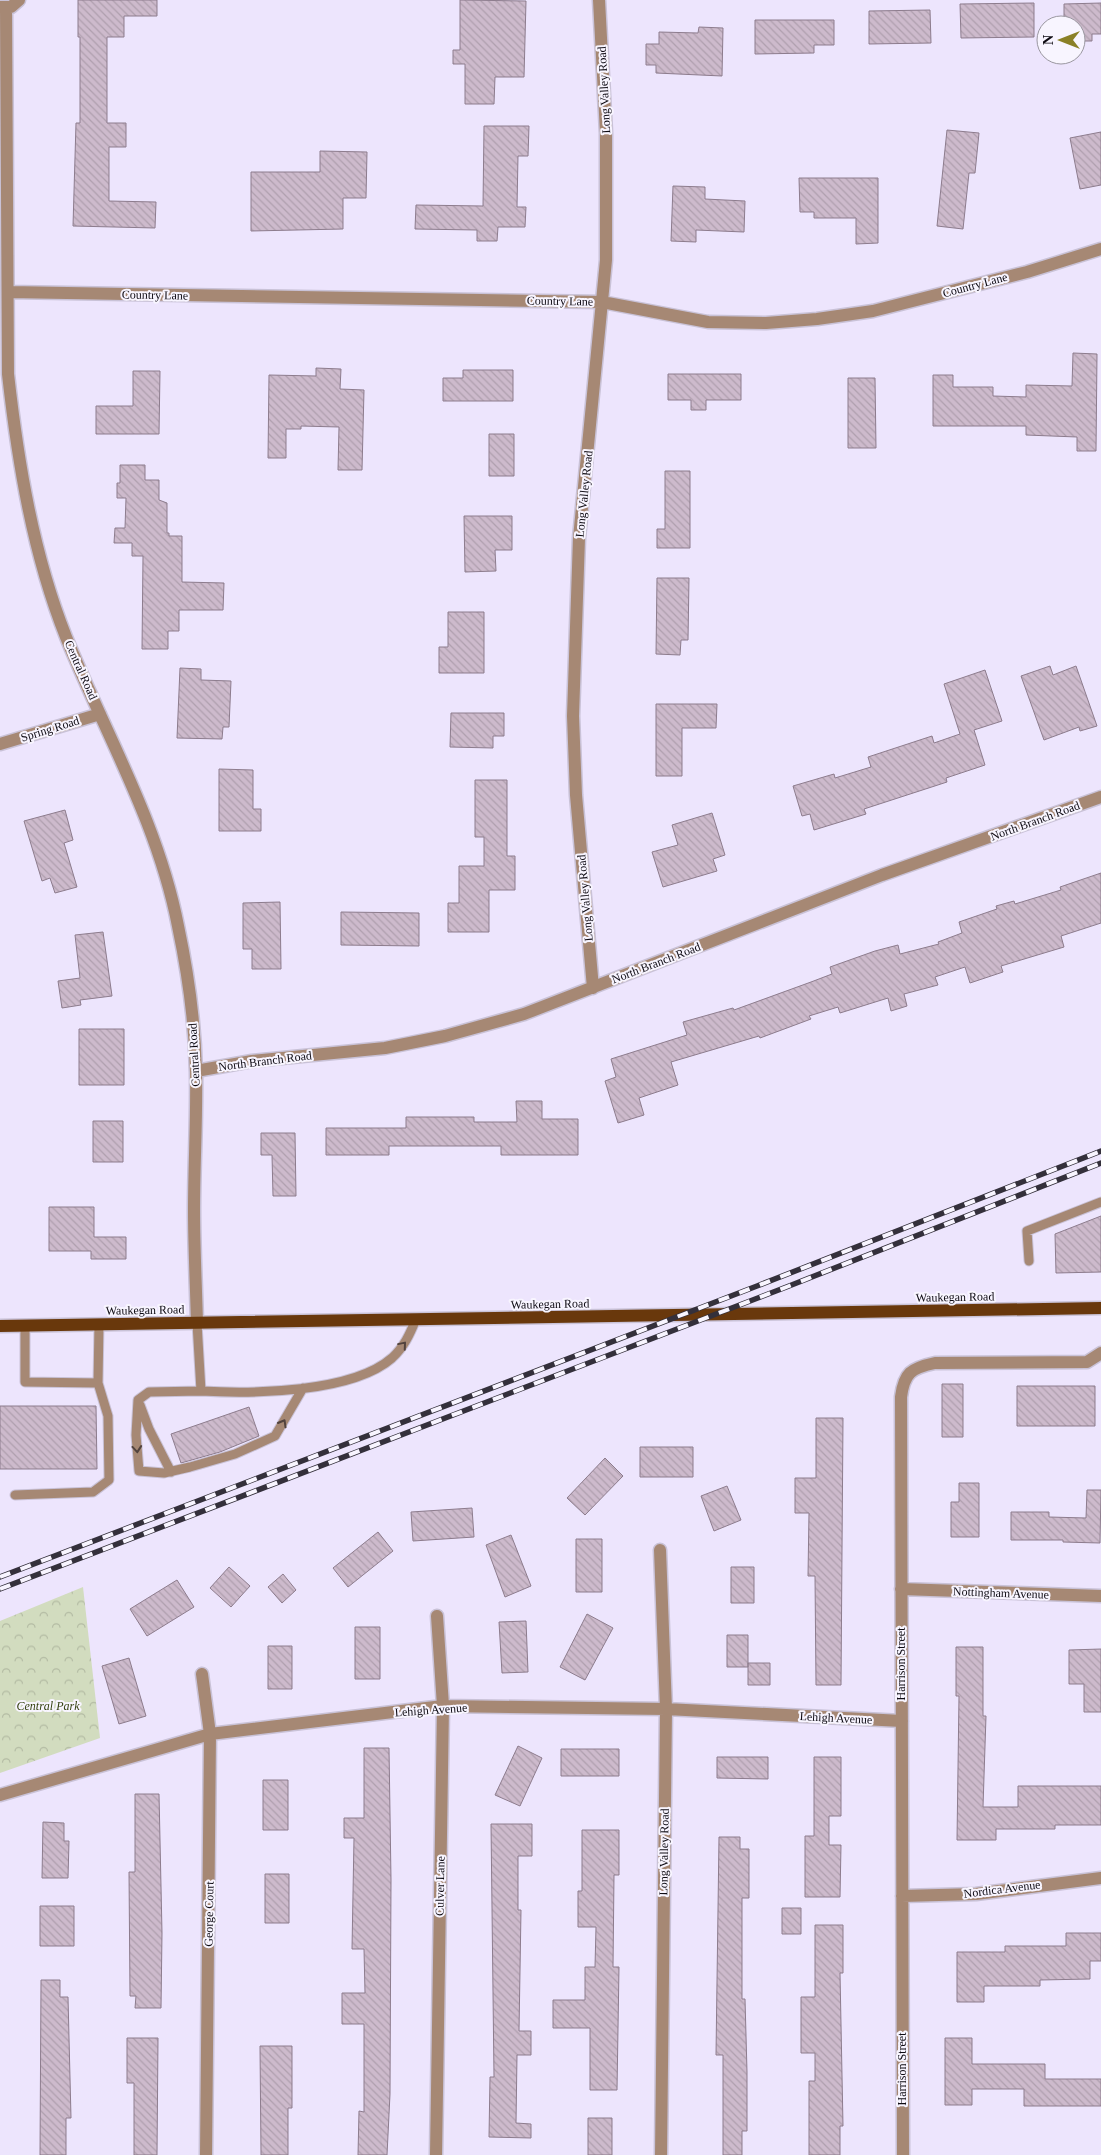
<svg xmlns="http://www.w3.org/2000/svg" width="1101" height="2155" font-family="Georgia,serif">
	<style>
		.forest { fill: url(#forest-crowns) }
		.building { fill: url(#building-back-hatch); stroke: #8d7c8d }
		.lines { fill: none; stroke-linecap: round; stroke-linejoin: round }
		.service-casing { stroke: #c9c2d7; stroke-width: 11 }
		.minor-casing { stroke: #c9c2d7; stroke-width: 15 }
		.primary-casing { stroke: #c9c2d7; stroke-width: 15 }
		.service { stroke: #a68874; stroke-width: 9 }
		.minor { stroke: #a68874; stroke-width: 12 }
		.primary { stroke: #69380c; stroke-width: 12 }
		.rail-casing { stroke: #34303b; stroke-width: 5.5 }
		.rail { stroke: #f8f5ff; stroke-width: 4; stroke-dasharray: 11; stroke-linecap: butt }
		.oneway { stroke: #52433e }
		.labels { text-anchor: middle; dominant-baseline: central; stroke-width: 4; stroke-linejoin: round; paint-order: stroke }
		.street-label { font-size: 12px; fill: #0d0a12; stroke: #f8f5ff }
		.park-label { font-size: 12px; font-style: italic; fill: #32400e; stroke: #f8f5ff }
	</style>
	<defs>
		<pattern id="forest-crowns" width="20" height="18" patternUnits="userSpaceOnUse" patternTransform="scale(1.25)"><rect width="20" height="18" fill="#d2dcbf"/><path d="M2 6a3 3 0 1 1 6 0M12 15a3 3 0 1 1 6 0" fill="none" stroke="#b3bba3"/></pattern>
		<pattern id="building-back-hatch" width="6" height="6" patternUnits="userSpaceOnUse" patternTransform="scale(1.25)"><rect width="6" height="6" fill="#cdbacc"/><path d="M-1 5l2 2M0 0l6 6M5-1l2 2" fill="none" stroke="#af9fae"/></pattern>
	</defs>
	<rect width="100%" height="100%" fill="#ede5fd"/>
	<path class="forest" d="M83,1587L100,1738L0,1773V1621Z"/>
	<path class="building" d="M78,0H157V16H124V37H107V123H126V147H109V201L156,202L155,228L73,226L76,123H80V37H78Z
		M460,0L526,1L524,77H495L494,104H465V64H453V50H460Z
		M1034,3V37L961,38L960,4Z
		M1101,3V34H1092V41H1076V25H1064V4Z
		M930,10L931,43L869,44V11Z
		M755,20H834V45H814V53L755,54Z
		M699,27L723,28L722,76L656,73V65H646V44H659V32L698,33Z
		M484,126H529L528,156H518L517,207H526L525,227H498L497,241H477V230L415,229L416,205L483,206Z
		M947,130L979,133L975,173H969L963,229L937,226Z
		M1101,132V185L1080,189L1070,138Z
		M320,151L367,152L366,198H343V229L251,231V172H320Z
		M799,178H878V243L856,244V218H814V212H800Z
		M673,186L705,187V199L745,201L744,232L696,230V242L671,241Z
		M1073,353L1097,354L1096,451H1077V437L1026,435V426H933V375H953V387H993V396L1026,397V385L1072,386Z
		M316,368L341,369L340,389L364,390L362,470H338L339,427L301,426V429H286V458H268L269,375L316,376Z
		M463,370H513V401H443V378H463Z
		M133,371H160L159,434H96V406H133Z
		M668,374H741V400H706V410H691V400H668Z
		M848,378H875L876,448H848Z
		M489,434H514V476H489Z
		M120,465H145V480H159V500L167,503V533H169V536H182V582L224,583L223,610H179V631H168V649H142L143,556H132V543H114L115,528H125L126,498H117V483H120Z
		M665,471H690V548H657V529H665Z
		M464,516H512V550H495L496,571L465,572Z
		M657,578H689L688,640H681L680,655L656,654Z
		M448,612H484V673H439V647H448Z
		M1050,666L1053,675L1076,666L1097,726L1080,731L1079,727L1044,740L1021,676Z
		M180,668L201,669V680L231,681L229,727H223L222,739L177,738Z
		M985,670L1002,721L974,730L985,765L946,778L947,782L864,809L866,814L814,830L810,814L802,816L793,786L834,774L835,778L871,767L868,757L932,736L934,743L960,734L944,684Z
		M656,704H717L716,728H682V776H656Z
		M451,713H504V736H493V748L450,747Z
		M219,769L253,770V809H261V831H219Z
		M475,780H507V856H515V890H489V932H448V903H459V866H484V837H475Z
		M65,810L73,840L64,843L77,887L55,893L50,878L42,881L24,821Z
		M712,813L725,855L713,859L717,871L663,887L652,852L678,845L672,825Z
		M1101,873V923L1061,936L1064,947L1001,966L1003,972L970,983L965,967L935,977L938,985L904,994L907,1006L891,1011L888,998L840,1013L838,1007L809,1016L811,1019L760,1038L759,1036L671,1062L678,1085L639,1098L644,1115L618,1123L605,1081L616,1077L611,1059L687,1035L683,1022L733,1008L734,1010L811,982L832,974L830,967L875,951L898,945L900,954L939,944L938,942L962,933L959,922L997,909L996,906L1014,901L1015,904L1061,890L1060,887Z
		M280,902L281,969H252V949H243V903Z
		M341,912L419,913V946L341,945Z
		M103,932L112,996L80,1000L81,1005L62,1008L58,981L80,978L75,935Z
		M79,1029H124V1085H79Z
		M516,1101H542V1119H578V1155H501V1146H389V1155H326V1128H406V1117H474V1122H517Z
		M93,1121H123V1162H93Z
		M261,1133H295L296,1196H273L272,1155H261Z
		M49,1207H94V1237H126V1259H91V1251H49Z
		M1101,1216V1272L1056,1273L1055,1234Z
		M942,1384H963V1437H942Z
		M1017,1386H1095V1426H1017Z
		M0,1406H96L97,1469H0Z
		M249,1407L259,1436L220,1452L181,1463L171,1434Z
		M816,1418H843L841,1685H816L815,1576H808L809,1513H795V1478H816Z
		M640,1447H693V1477H640Z
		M605,1458L623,1476L585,1515L567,1498Z
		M959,1483H979V1537H951V1502H959Z
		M727,1486L741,1520L714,1531L701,1496Z
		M1087,1490H1101L1100,1543L1063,1542V1540H1011V1512H1049V1517L1086,1518Z
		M472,1508L474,1537L413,1541L411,1512Z
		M378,1532L393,1551L348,1587L333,1568Z
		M511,1535L531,1586L505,1597L486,1545Z
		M576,1539H602V1592H576Z
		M229,1567L250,1586L231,1607L210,1588Z
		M731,1567H754V1603H731Z
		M283,1574L296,1590L282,1603L268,1587Z
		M177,1580L194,1607L147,1636L130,1609Z
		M587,1614L613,1628L585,1680L560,1667Z
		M526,1621L528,1672L502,1673L499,1622Z
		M355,1627H380V1679H355Z
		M727,1635H748V1667H727Z
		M268,1646H292V1689H268Z
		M956,1647H983V1716H986L983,1807H1018V1786H1101V1825H1055V1829H996V1840H957L959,1696H956Z
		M1101,1649V1712H1084V1684H1069V1650Z
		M129,1658L146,1716L119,1724L102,1666Z
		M748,1663H770V1685H748Z
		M518,1746L542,1758L520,1806L495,1795Z
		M364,1748H389L391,1880L390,2094L387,2155H358L359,2111L364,2112V2024H342V1993H365L364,1949H352L354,1838H344V1818H364Z
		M561,1749H619V1776H561Z
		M717,1757H768V1779L717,1778Z
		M814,1757H841V1816H829V1845H841L840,1897H805V1836H814Z
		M263,1780H288V1830H263Z
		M135,1794H159L162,1933L161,2008H135L136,1996H130L129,1872H135Z
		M43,1822L64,1823V1841H69L68,1878H42Z
		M491,1824H532V1856H518V1910H521L519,2031H531V2055H517L516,2123L531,2124V2138L489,2137L490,2077H494Z
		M582,1830H619V1875H614L613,1967H619L617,2090H590V2028H553V2000H585V1967H595L596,1927H578V1891H582Z
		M719,1837H740V1849H749V1898H742V1999H745L747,2072V2131H742V2155H723V2055H716Z
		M265,1874H289V1923H265Z
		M40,1906H74V1946H40Z
		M782,1908H801V1934H782Z
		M815,1925H843V1973H840L843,2126H840V2155H809V2081H815V2053H801V1997H815Z
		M1066,1933H1101V1961H1090V1979L1040,1980V1986H984V2002H957V1952H1005V1946H1066Z
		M41,1980H60V1997H68L71,2118H66V2155H40Z
		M127,2038H158L157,2155H134V2083H127Z
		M945,2038H972V2064H1045V2079H1101V2106H1024V2089H972V2105H945Z
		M260,2046H292V2108H288V2155H261Z
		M588,2118H612V2155H588Z"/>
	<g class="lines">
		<g class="service-casing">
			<path id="service" d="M1029,1261L1027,1231L1101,1202
				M197,1323L201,1391L149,1392L138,1400L136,1435L139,1471L164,1473L190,1467L235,1454L275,1436L303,1388
				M25,1325V1382L98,1383L99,1324
				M201,1391C252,1394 352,1393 392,1358C404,1347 410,1334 416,1319
				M140,1405L149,1429L171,1472
				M15,1495L93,1492L109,1480L108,1416L98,1383"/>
		</g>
		<g class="minor-casing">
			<path id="minor" d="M0,7H11L19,0
				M6,8L8,374C18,463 33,554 66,637C105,733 158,823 178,926C188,973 195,1024 196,1072C197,1118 194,1164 194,1210C194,1247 196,1285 197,1323
				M9,292L602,302L708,322L766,323L817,319L873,311L1027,272L1101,249
				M0,744L100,714
				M593,988L576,795L573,716L579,538L606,260V133L599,0
				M196,1071L252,1061L385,1048L445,1036L524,1014L882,875L1101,797
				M660,1550L666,1709L661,2155
				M901,1589L1101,1596
				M202,1674L210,1734L206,2155
				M0,1795L210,1734L443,1706L666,1709L902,1721
				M902,1896L976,1894L1101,1878
				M436,2155L443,1706L437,1616
				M903,2155L901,1397C904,1373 911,1368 935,1363L1087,1362L1101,1353"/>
		</g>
		<g class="primary-casing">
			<path id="primary" d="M0,1326L1101,1308"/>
		</g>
		<use href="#service" class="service"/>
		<use href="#minor" class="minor"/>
		<use href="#primary" class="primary"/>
		<g class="rail-casing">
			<path id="rail" d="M0,1577L757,1286L1101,1151
				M0,1589L789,1286L1101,1163"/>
		</g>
		<use href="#rail" class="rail"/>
	</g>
	<defs><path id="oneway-chevron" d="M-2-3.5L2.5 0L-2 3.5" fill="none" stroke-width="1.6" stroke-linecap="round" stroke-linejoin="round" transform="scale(1.25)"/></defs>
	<g class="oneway">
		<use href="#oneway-chevron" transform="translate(403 1345) rotate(-50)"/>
		<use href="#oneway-chevron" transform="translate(283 1423) rotate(-60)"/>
		<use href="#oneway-chevron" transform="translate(137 1449) rotate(85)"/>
	</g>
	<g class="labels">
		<g class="street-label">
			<text transform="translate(604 90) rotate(-93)">Long Valley Road</text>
			<text transform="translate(975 285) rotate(-15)">Country Lane</text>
			<text transform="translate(155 295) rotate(1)">Country Lane</text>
			<text transform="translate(560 301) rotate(1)">Country Lane</text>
			<text transform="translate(584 494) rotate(-84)">Long Valley Road</text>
			<text transform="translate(81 670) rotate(66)">Central Road</text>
			<text transform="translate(50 729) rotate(-17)">Spring Road</text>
			<text transform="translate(1035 821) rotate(-20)">North Branch Road</text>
			<text transform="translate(585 898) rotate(-95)">Long Valley Road</text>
			<text transform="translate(656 963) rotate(-21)">North Branch Road</text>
			<text transform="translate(194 1055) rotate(-93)">Central Road</text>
			<text transform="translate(265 1061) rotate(-7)">North Branch Road</text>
			<text transform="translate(955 1297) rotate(-1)">Waukegan Road</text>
			<text transform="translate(550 1304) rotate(-1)">Waukegan Road</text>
			<text transform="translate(145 1310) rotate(-1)">Waukegan Road</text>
			<text transform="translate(1001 1593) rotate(2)">Nottingham Avenue</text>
			<text transform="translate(901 1664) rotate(-90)">Harrison Street</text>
			<text transform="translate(431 1710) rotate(-4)">Lehigh Avenue</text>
			<text transform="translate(836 1718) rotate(3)">Lehigh Avenue</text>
			<text transform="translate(664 1852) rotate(-89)">Long Valley Road</text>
			<text transform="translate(440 1886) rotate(-89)">Culver Lane</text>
			<text transform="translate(1002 1889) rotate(-7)">Nordica Avenue</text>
			<text transform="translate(209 1914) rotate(-89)">George Court</text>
			<text transform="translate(902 2069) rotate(-90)">Harrison Street</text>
		</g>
		<g class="park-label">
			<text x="48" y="1706">Central Park</text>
		</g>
	</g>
	<g transform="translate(1061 40) rotate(270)"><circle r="24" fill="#f8f5ff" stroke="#9a97a0"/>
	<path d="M0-4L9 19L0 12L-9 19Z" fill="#8a8027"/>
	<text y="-8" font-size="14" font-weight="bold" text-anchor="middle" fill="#0d0a12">N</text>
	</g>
</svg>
